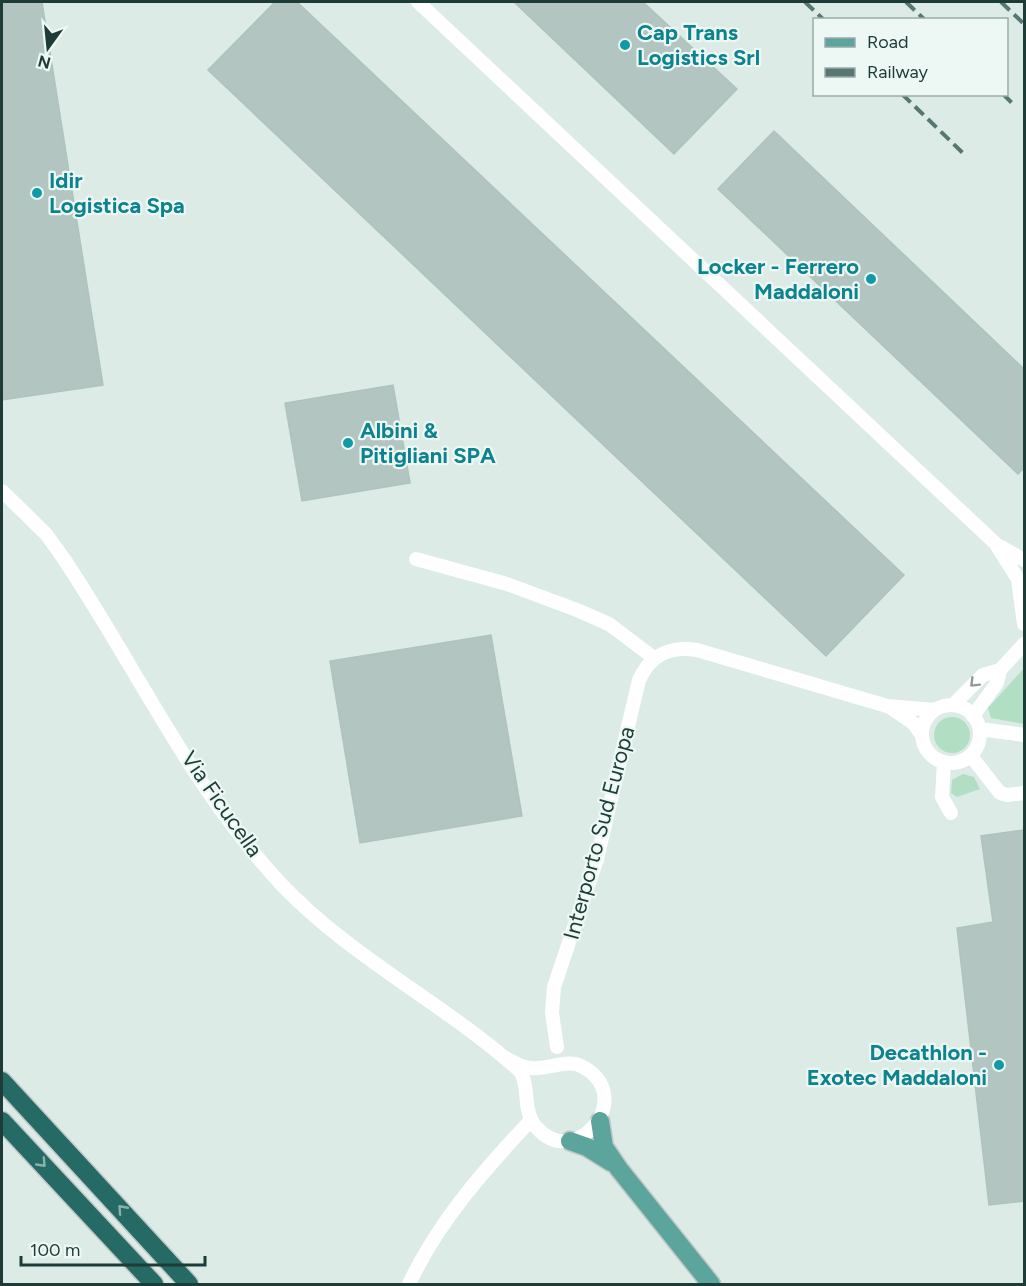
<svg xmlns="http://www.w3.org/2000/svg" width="1026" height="1286" font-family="Figtree,sans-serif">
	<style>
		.green { fill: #b2dfc4 }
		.building { fill: #b2c5c0; stroke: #aec4be; stroke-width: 1.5 }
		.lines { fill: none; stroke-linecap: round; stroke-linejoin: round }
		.major-casing { stroke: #c0c8c7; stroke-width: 21 }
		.highway-casing { stroke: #c0c8c7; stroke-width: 21 }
		.minor { stroke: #fff; stroke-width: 14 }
		.major { stroke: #5ca59c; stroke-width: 18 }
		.highway { stroke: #266a66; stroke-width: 18 }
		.rail { stroke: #577773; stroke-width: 4; stroke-dasharray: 12 6; stroke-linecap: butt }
		.oneway { stroke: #8e9d9b }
		.oneway2 { stroke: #8ab0ac }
		.culture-dot { fill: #0f9aa8; stroke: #edf7f3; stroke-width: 2 }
		.labels { text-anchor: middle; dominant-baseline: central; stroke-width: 4.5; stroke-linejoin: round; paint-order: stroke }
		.culture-label { font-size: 22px; font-weight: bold; fill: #0d838f; stroke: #edf7f3; text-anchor: start }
		.street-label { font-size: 22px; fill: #1d3b37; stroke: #edf7f3 }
	</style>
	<rect width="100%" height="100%" fill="#dcebe6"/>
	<path class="green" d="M1024,668V724L991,718L988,708Z
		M934 735a18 18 0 1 1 36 0a18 18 0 1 1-36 0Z
		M963,774L974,777L980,789L957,797L951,793L952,780Z"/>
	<path class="building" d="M2,2H42L103,385L2,400Z
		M275,2H297L904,575L826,656L208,70Z
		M514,2H643L737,89L674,154Z
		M774,131L1024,369V468L1018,474L718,189Z
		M393,385L410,483L302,501L285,403Z
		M491,635L522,816L360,843L330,661Z
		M1024,830V1201L989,1205L957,928L993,922L981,836Z"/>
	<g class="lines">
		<g class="major-casing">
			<path id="major" d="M600,1121L604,1147L619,1169L711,1284
				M570,1141L587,1147L611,1162"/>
		</g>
		<g class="highway-casing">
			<path id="highway" d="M2,1081L189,1284
				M2,1121L154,1284"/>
		</g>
		<path class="minor" d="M418,2L996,544L1024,560
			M2,491L46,534L64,559C136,667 192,789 281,884C351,958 446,1004 521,1072C530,1090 522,1112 537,1128C575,1171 636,1099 585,1068C567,1057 550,1070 531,1068C522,1068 513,1062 506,1058
			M997,546L1018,579L1024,624
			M416,559L507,584L577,610L609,624L654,658
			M922 734a29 29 0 1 1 58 0a29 29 0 1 1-58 0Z
			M953,705L983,675L1000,670
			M891,708L913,723L921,734
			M973,716L997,683L1000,670L1024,644
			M980,729L1024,735
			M971,756L1000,793L1007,795L1024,793
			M944,763L942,797L951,813
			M557,1047L552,1013L554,987L597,859L639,680C651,654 670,646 697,650L887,706L935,710
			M409,1284C438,1222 484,1170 531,1120"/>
		<use href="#major" class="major"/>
		<use href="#highway" class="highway"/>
		<path class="rail" d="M805,2L824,20
			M906,2L925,20
			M1001,2L1024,24
			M902,94L966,156
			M1003,94L1012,103"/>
	</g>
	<defs><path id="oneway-chevron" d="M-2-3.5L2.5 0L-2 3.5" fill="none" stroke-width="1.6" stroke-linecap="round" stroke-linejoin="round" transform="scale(1.5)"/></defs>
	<use class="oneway" href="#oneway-chevron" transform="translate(974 683) rotate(135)"/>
	<g class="oneway2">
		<use href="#oneway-chevron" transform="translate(42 1163) rotate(46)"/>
		<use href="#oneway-chevron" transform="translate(122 1209) rotate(-132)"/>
	</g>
	<g class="culture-dot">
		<circle cx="625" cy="45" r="6"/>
		<circle cx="37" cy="193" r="6"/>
		<circle cx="871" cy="279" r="6"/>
		<circle cx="348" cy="443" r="6"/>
		<circle cx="999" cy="1065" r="6"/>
	</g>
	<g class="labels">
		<g class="culture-label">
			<text x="637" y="32">Cap Trans<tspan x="637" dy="25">Logistics Srl</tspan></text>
			<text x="49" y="180">Idir<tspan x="49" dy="25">Logistica Spa</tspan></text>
			<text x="859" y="266" text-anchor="end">Locker - Ferrero<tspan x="859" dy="25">Maddaloni</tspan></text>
			<text x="360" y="430">Albini &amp;<tspan x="360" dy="25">Pitigliani SPA</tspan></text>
			<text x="987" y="1052" text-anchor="end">Decathlon -<tspan x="987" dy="25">Exotec Maddaloni</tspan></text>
		</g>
		<g class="street-label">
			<text transform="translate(222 804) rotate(55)">Via Ficucella</text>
			<text transform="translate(599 833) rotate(-75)">Interporto Sud Europa</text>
		</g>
	</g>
	<rect width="1026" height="1286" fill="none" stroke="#1d3b37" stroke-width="6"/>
	<rect x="813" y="18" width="195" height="78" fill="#edf7f3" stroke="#9aaca8" stroke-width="1.5"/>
	<rect x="825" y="38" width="30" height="9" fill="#5ca59c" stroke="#9aaca8" stroke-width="1.5"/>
	<text x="867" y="48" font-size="18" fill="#1d3b37">Road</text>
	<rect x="825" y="68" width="30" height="9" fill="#577773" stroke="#9aaca8" stroke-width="1.5"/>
	<text x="867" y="78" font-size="18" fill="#1d3b37">Railway</text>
	<g transform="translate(48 48) rotate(195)" stroke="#edf7f3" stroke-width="4.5" paint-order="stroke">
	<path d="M0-4.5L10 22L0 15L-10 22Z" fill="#1d3b37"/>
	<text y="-9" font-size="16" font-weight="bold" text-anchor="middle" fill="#1d3b37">N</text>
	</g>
	<path d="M21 1256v9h184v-9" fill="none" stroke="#1d3b37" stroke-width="3"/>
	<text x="30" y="1256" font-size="18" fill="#1d3b37" stroke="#edf7f3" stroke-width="4.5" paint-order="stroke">100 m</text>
</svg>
